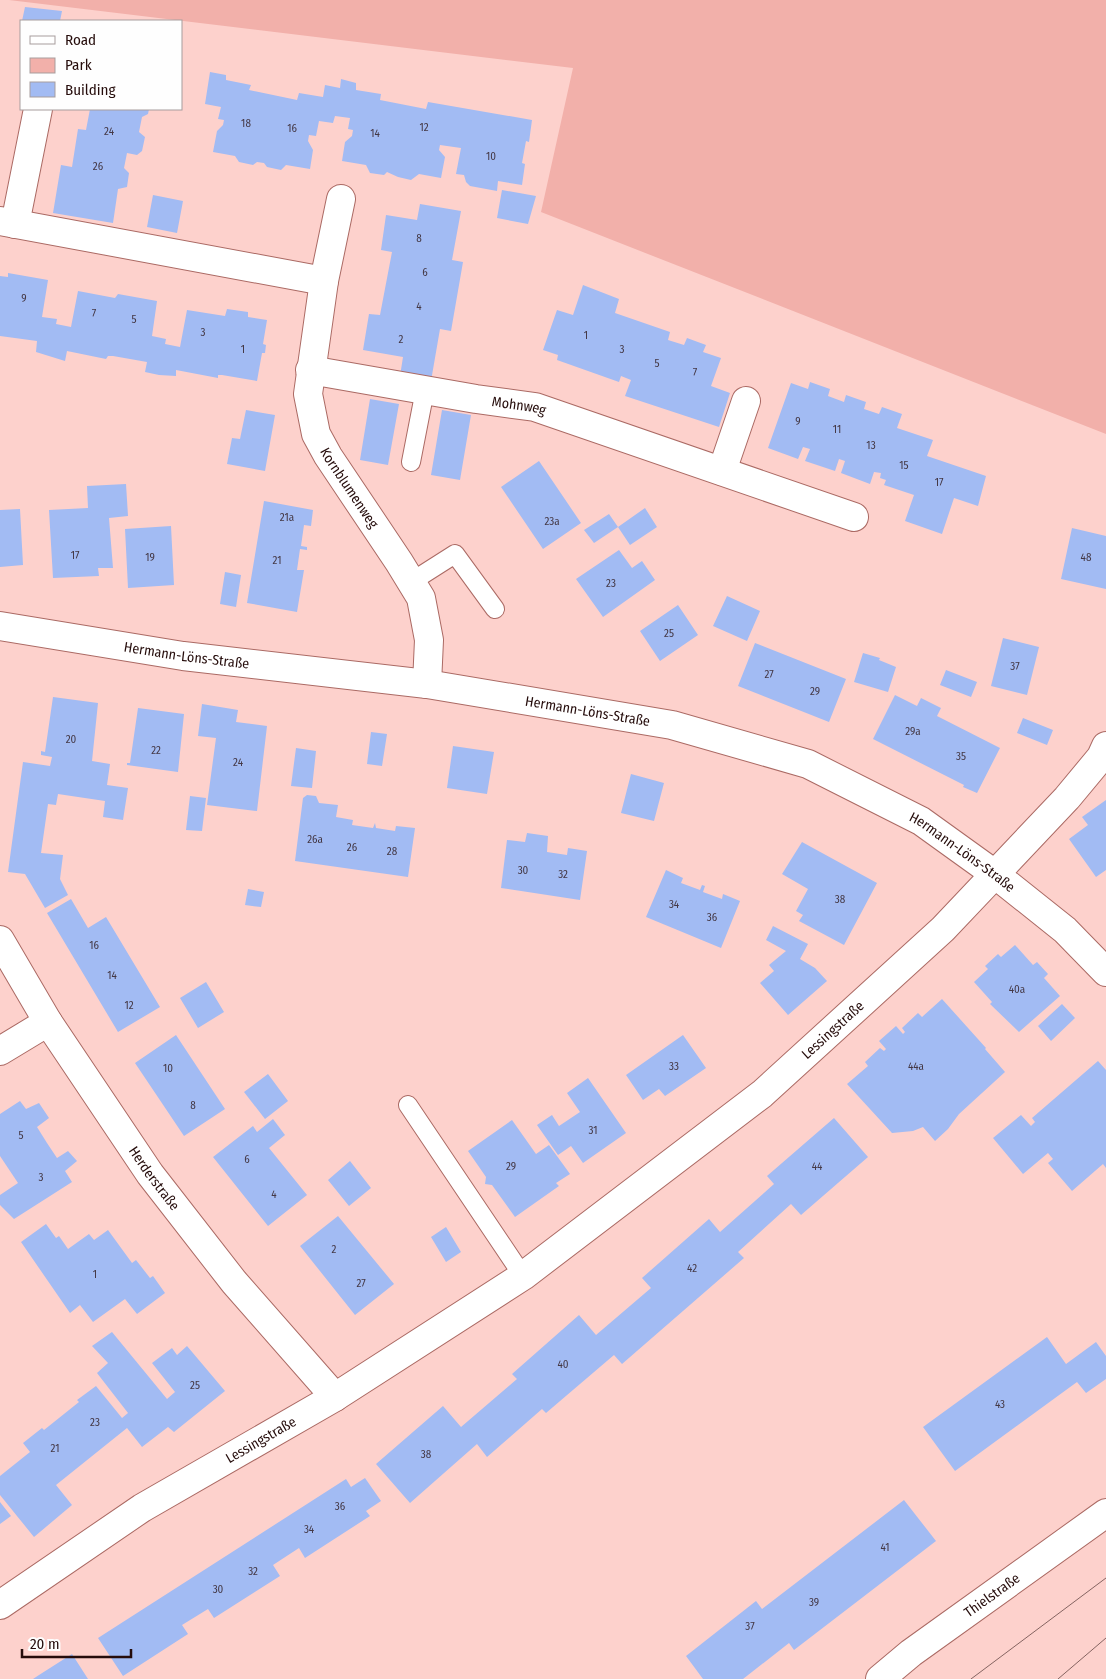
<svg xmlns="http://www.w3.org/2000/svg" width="1106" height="1679" font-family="'Fira Sans Condensed',sans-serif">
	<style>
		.green { fill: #f2b0aa }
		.building { fill: #a2bbf3 }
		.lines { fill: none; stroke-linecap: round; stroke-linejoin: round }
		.service-casing { stroke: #ab6a64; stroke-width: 20 }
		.minor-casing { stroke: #ab6a64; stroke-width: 30 }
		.service { stroke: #fff; stroke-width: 18 }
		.minor { stroke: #fff; stroke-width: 28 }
		.tram { stroke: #856461; stroke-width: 1 }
		.labels { text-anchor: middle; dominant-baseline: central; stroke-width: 4.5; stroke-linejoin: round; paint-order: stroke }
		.number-label { font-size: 11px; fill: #443845 }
		.street-label { font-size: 14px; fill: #250c0b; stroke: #fefefe }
	</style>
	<rect width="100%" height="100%" fill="#fdd1cc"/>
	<path class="green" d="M9,0H1106V434L541,212L573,68Z"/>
	<path class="building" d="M25,7L62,11L60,21H22Z
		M210,72L226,75V80L251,85L249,90L297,100L299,93L323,97L325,85L340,88L341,79L356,83V90L381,94L380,100L426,109L428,102L532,120L529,142L526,141L522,163L525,164L522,185L498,181L497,191L470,186L466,182L464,175L456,174L461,148L440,145L439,150L445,157L441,178L419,174L411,180L398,177L387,172L384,175L370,173L366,165L342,161L345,142L352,136L353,130L348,129L350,118L335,116L333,123L319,121L316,136L309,135L308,141L313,150L310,169L286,165L281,170L267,167L264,163L257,162L253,165L239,162L235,156L213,152L217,131L223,125L224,120L218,119L221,107L205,104Z
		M90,109H149L148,114L142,117L139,132L145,137L142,151L137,155L127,153L124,168L129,173L127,187L118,189L113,223L53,213L61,165L72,167L78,129L86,130Z
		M502,190L536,196L528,224L497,218Z
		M153,195L183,201L177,233L147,227Z
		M420,204L461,211L452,260L463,262L451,331L440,329L431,381L400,376L403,357L363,350L369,314L380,315L392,252L381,250L386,215L417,220Z
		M8,273L48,280L42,317L57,319L56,324L71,327L78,291L115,298L118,294L157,301L152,336L166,339L165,344L180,347L187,310L225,316L227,309L248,312V317L267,320L263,344L266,345L265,353H262L257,381L222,375H218V378L176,370V376L159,375L145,372L147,362L113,356H108L106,359L67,351L65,361L36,352L37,341L0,336V276L8,277Z
		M583,285L619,299L615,313L670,332L668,340L684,345L687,338L706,345L703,352L721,358L711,386L730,393L719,427L625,396L631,380L621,376L619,382L557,360L558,355L543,350L557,310L573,315Z
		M810,382L830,389L828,396L844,402L846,395L866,402L864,409L879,414L882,407L902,414L897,428L933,440L927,456L986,476L978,506L954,498L942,534L905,521L914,495L884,485L886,480L880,478L881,473L874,472L870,484L841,473L845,461L839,459L835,471L805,461L810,449L803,447L798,459L768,448L791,383L808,389Z
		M370,399L399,404L388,465L360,460Z
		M246,410L275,415L265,471L227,464L232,438L240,439Z
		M442,410L471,415L460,480L431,475Z
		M539,461L581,523L543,549L501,487Z
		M126,484L128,516L109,518L113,568H98L99,576L53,578L49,510L88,508L87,486Z
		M264,501L313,510L311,526L304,525L301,546L307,547V550L300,549L297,570H304L297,612L247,603Z
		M645,508L657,527L630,545L618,527Z
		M20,509L23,565L0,567V510Z
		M609,514L618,527L594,543L584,530Z
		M171,526L174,585L128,588L125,529Z
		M1072,528L1106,536V589L1061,579Z
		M619,550L632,568L642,561L655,580L603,617L576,579Z
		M225,572L241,575L236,607L220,604Z
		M727,596L760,611L747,641L713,626Z
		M678,605L698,635L660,661L640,631Z
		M1003,638L1039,647L1027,695L991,686Z
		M755,643L846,679L829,722L738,686Z
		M863,653L880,658L879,660L896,667L888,692L854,682Z
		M946,670L977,682L971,697L940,685Z
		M895,695L917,706L921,698L941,708L937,716L1000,748L977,793L963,787L964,785L873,739Z
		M53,697L98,703L92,761L110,764L107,785L128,788L123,820L103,817L105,801L58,794L56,805L48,804L41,853L63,855L60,879L68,895L45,908L25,874L8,872L23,762L50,766L52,757L41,755V751L45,752Z
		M202,704L238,710L236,722L267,726L257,811L207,805L216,738L198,736Z
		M138,708L184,714L178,772L127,765V763H130Z
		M1023,718L1053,730L1047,745L1017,733Z
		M371,732L387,734L382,766L367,764Z
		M453,746L494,752L487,794L447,788Z
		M296,748L316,751L312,788L291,786Z
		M631,774L664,783L654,821L621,813Z
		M307,795L316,796L319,803L338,805L336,817L353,820L352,825L373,828L375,823L376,828L395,831L396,826L415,828L408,877L295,861L303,798Z
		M190,796L206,798L202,831L186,830Z
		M1106,800V870L1096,877L1069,839L1088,825L1082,817Z
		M527,833L548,836L547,852L567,855L568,848L587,851L580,900L501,888L507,840L525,842Z
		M802,842L877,883L844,945L799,921L803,915L796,911L808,889L782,874Z
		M666,870L683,878L681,883L700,890L702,885L705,886L703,892L722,899L723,894L740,901L721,948L646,917Z
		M248,889L264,892L261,907L245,905Z
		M71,899L88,928L106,917L160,1007L118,1032L47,913Z
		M773,926L808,944L800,959L815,968L827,981L788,1015L760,983L774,971L769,965L786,951L766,940Z
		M1015,945L1033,965L1037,962L1048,974L1044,978L1060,996L1019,1032L990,1004L992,1002L974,982L988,969L985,966L998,954L1001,957Z
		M206,982L224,1012L198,1028L180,998Z
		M942,999L986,1048L985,1049L1005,1072L959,1114L948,1129L935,1141L923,1127L913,1131L892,1133L847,1084L868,1066L865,1062L880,1048L884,1051L886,1049L879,1041L896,1026L903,1034L905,1032L902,1028L918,1013L922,1017Z
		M1062,1004L1075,1018L1051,1041L1038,1026Z
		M176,1035L225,1109L184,1136L135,1063Z
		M683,1035L706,1068L665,1096L659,1089L643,1100L626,1075Z
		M1098,1061L1106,1070V1168L1103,1164L1072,1191L1048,1163L1053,1159L1048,1153L1023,1174L993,1138L1021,1115L1031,1126L1035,1122L1032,1118Z
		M268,1074L288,1101L265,1119L244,1092Z
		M588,1078L626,1133L583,1163L571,1146L558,1155L537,1125L552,1115L559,1126L580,1112L567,1093Z
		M20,1101L26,1109L39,1103L49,1118L37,1127L47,1143L57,1158L68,1151L77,1161L65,1171L72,1182L14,1219L0,1205V1195L18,1183L0,1156V1114Z
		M834,1118L868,1157L801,1215L791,1204L738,1252L744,1258L622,1364L614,1355L546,1413L542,1409L487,1457L477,1444L410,1503L376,1464L443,1406L461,1427L517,1379L512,1374L579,1315L596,1335L651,1288L642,1278L709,1219L720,1232L774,1184L767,1176Z
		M273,1119L285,1135L269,1148L307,1195L268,1226L213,1157L253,1126L257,1132Z
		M512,1120L536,1154L549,1145L570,1174L556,1183L559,1186L515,1217L492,1185L485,1184L486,1177L468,1151Z
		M350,1161L371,1188L349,1206L328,1180Z
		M338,1216L394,1284L355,1315L300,1246Z
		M46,1224L56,1238L59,1236L68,1249L89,1234L94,1240L108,1230L132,1263L136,1260L150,1278L153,1276L165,1293L137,1314L125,1299L93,1322L80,1305L70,1313L21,1242Z
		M446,1227L461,1252L446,1262L431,1237Z
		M112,1332L167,1399L175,1392L152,1363L172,1348L177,1355L187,1346L225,1391L174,1432L168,1427L142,1447L127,1428L56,1485L72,1505L34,1537L0,1495V1476L30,1452L23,1443L42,1428L44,1430L79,1402L77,1400L96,1386L122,1418L128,1413L97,1373L108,1363L92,1346Z
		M1047,1337L1066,1364L1096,1342L1106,1356V1379L1086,1393L1077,1382L955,1471L923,1427Z
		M365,1478L381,1501L366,1511L370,1516L305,1558L299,1548L273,1565L280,1576L214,1618L208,1609L182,1625L188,1634L123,1676L98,1638L346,1479L351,1487Z
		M904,1500L936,1541L794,1650L789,1643L743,1679H703L686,1656L756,1601L762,1609Z
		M0,1502L11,1516L0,1524Z
		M72,1654L88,1679H33L39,1675Z"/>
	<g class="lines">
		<g class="service-casing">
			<path id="service" d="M411,462L425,390
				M411,582L455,554L495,609
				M408,1105L523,1276"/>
		</g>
		<g class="minor-casing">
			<g id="minor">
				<path id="s1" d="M341,199L324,281L308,394L316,434L328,456L399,562L421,598L429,640L427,684"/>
				<path d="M0,221L324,281"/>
				<path d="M15,224L38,109"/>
				<path id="s2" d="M310,370L476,399L535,407L854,517"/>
				<path d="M722,471L746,401"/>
				<path id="s3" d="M0,626L183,656L427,684L672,725L808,764L921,821L996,875L1065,930L1106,972"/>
				<path id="s4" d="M0,940L48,1022L150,1174L234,1282L335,1397"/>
				<path d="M0,1051L48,1022"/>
				<path id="s5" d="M0,1605L142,1508L335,1397L523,1276L762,1094L943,929L1067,798L1101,757L1106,746"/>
				<path id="s6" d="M880,1679L911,1653L1106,1513"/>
			</g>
		</g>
		<use href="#service" class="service"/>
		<use href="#minor" class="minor"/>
		<path class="tram" d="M971,1679L1106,1578
			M1058,1679L1106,1638"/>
	</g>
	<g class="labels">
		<g class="number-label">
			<text x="246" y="123">18</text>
			<text x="424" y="127">12</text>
			<text x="292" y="128">16</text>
			<text x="109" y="131">24</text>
			<text x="375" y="133">14</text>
			<text x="491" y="156">10</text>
			<text x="98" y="166">26</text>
			<text x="419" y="238">8</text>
			<text x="425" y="272">6</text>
			<text x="24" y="298">9</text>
			<text x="419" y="306">4</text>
			<text x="94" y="313">7</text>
			<text x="134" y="319">5</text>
			<text x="203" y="332">3</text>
			<text x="586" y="335">1</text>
			<text x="401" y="339">2</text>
			<text x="243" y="349">1</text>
			<text x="622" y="349">3</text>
			<text x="657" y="363">5</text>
			<text x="695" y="372">7</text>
			<text x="798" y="421">9</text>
			<text x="837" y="429">11</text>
			<text x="871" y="445">13</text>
			<text x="904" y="465">15</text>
			<text x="939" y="482">17</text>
			<text x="287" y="517">21a</text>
			<text x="552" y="521">23a</text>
			<text x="75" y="555">17</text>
			<text x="150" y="557">19</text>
			<text x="1086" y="557">48</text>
			<text x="277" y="560">21</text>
			<text x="611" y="583">23</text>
			<text x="669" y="633">25</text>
			<text x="1015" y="666">37</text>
			<text x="769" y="674">27</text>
			<text x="815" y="691">29</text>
			<text x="913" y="731">29a</text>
			<text x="71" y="739">20</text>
			<text x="156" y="750">22</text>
			<text x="961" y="756">35</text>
			<text x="238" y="762">24</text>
			<text x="315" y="839">26a</text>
			<text x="352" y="847">26</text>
			<text x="392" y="851">28</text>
			<text x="523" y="870">30</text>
			<text x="563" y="874">32</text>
			<text x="840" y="899">38</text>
			<text x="674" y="904">34</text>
			<text x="712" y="917">36</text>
			<text x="94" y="945">16</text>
			<text x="112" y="975">14</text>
			<text x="1017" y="989">40a</text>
			<text x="129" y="1005">12</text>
			<text x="674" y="1066">33</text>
			<text x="916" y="1066">44a</text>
			<text x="168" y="1068">10</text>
			<text x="193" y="1105">8</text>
			<text x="593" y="1130">31</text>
			<text x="21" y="1135">5</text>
			<text x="247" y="1159">6</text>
			<text x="511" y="1166">29</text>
			<text x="817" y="1166">44</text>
			<text x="41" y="1177">3</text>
			<text x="274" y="1194">4</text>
			<text x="334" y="1249">2</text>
			<text x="692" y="1268">42</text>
			<text x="95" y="1274">1</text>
			<text x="361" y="1283">27</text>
			<text x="563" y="1364">40</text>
			<text x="195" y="1385">25</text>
			<text x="1000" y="1404">43</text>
			<text x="95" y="1422">23</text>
			<text x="55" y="1448">21</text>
			<text x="426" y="1454">38</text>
			<text x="340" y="1506">36</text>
			<text x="309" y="1529">34</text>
			<text x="885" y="1547">41</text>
			<text x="253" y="1571">32</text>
			<text x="218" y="1589">30</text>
			<text x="814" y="1602">39</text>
			<text x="750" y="1626">37</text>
		</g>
		<g class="street-label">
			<text stroke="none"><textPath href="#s2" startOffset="212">Mohnweg</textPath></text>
			<text stroke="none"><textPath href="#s1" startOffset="302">Kornblumenweg</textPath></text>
			<text stroke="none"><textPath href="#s3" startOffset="189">Hermann-Löns-Straße</textPath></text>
			<text stroke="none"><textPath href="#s3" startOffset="594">Hermann-Löns-Straße</textPath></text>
			<text stroke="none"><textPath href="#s3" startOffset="999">Hermann-Löns-Straße</textPath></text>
			<text stroke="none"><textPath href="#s5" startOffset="1014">Lessingstraße</textPath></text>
			<text stroke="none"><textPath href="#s4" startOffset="284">Herderstraße</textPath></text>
			<text stroke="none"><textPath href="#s5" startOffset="309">Lessingstraße</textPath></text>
			<text stroke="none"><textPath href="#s6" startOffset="140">Thielstraße</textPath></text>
		</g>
	</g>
	<rect x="20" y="20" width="162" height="90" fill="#fefefe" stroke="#a79d9d"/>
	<rect x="30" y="36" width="25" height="8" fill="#ffffff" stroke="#a79d9d"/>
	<text x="65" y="45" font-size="15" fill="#250c0b">Road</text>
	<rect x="30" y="58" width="25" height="15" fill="#f2b0aa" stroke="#a79d9d"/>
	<text x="65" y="70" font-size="15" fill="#250c0b">Park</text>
	<rect x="30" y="82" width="25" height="15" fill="#a2bbf3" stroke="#a79d9d"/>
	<text x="65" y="95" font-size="15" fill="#250c0b">Building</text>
	<path d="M22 1649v8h109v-8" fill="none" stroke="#250c0b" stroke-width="2.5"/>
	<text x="30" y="1649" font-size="15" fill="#250c0b" stroke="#fefefe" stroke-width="4" paint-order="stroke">20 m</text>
</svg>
